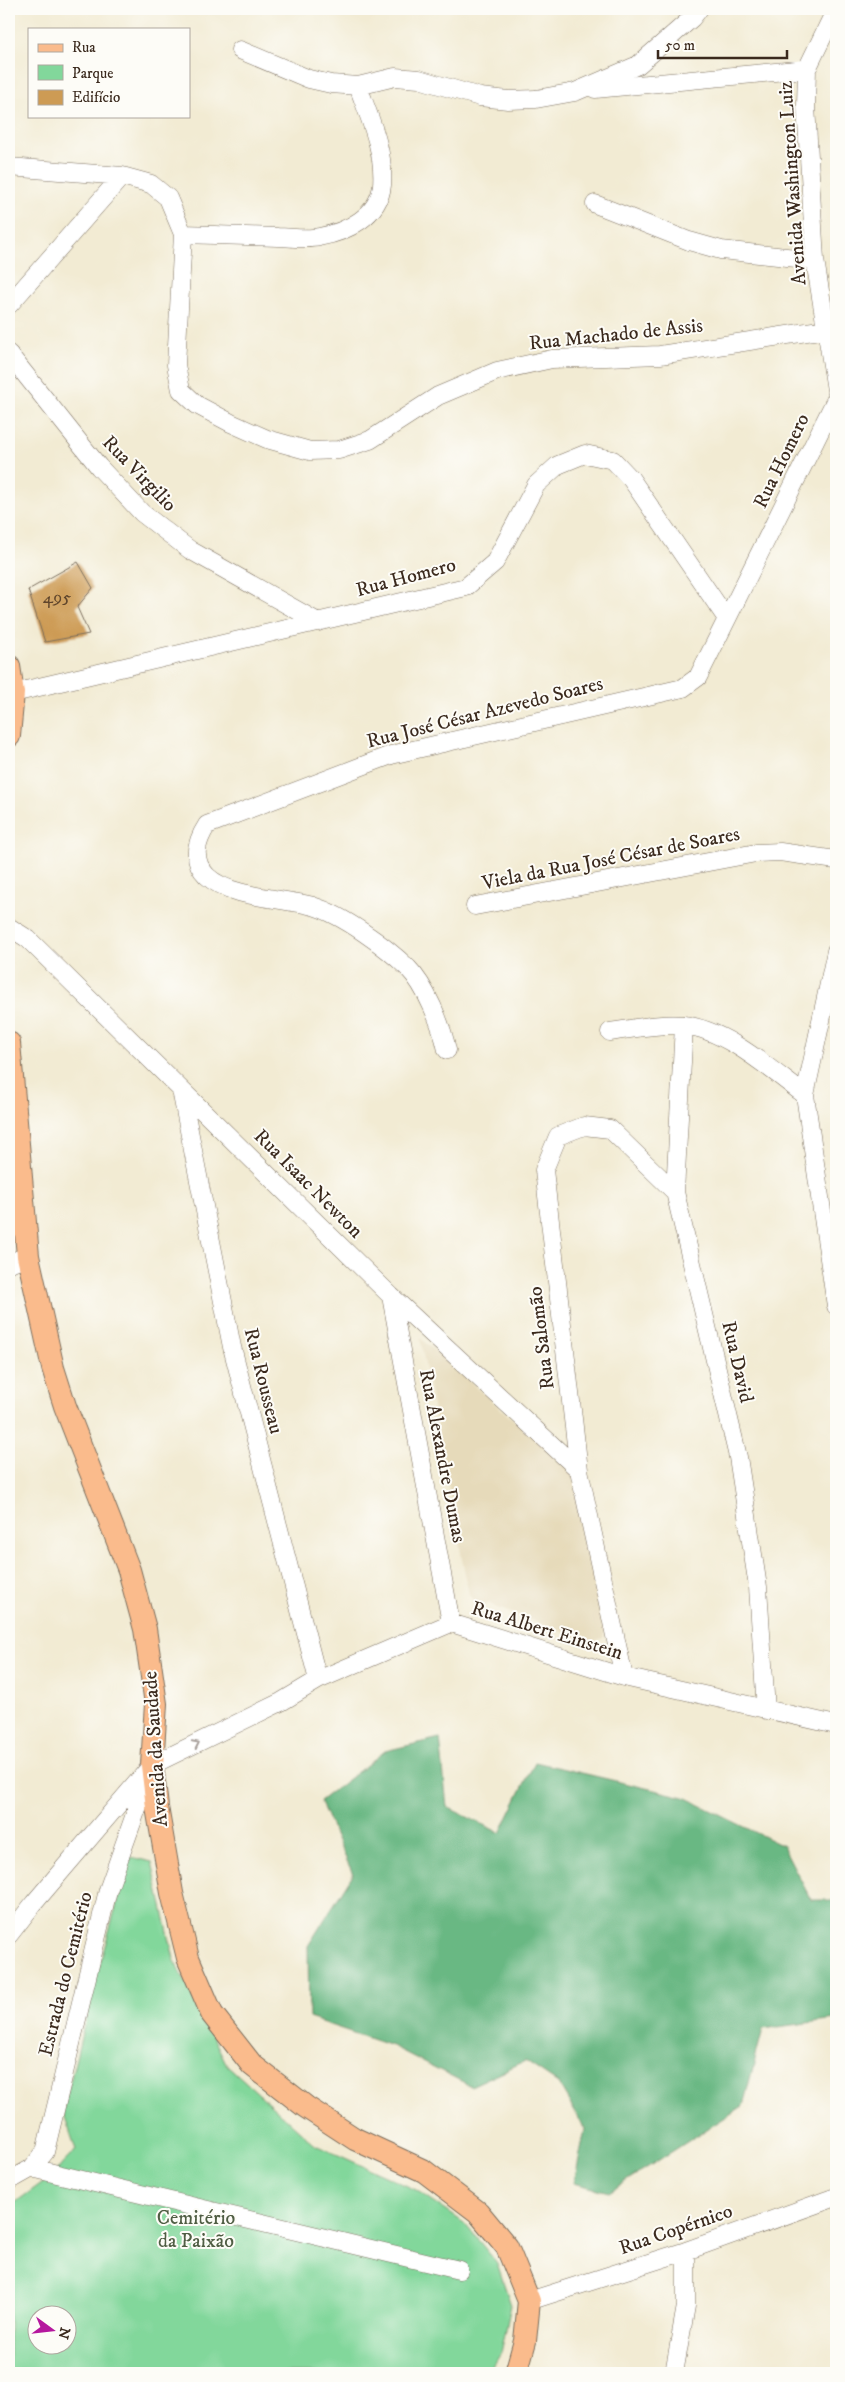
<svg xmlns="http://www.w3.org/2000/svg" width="845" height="2382" font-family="'IM FELL DW Pica',serif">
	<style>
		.built { fill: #e6daba }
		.green { fill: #82d79b; stroke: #5e805c; fill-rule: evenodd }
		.forest { fill: #69b883; stroke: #527150 }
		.building { fill: #cd9b54 }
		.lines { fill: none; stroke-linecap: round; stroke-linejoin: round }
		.minor-casing { stroke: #7b6e5d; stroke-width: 19 }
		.major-casing { stroke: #7b6e5d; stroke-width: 24 }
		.minor { stroke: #fff; stroke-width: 18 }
		.major { stroke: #fabb8c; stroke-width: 22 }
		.oneway { stroke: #a79f9a }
		.labels { text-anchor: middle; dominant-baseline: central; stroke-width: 4; stroke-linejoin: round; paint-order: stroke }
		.number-label { font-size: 18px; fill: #60462c }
		.street-label { font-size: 20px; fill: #3b2a1e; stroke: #fdfcf7 }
		.park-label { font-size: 20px; fill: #505e44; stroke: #fdfcf7 }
	</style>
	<rect width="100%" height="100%" fill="#fdfcf7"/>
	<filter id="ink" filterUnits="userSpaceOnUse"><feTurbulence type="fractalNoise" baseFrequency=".02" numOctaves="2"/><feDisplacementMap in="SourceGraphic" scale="10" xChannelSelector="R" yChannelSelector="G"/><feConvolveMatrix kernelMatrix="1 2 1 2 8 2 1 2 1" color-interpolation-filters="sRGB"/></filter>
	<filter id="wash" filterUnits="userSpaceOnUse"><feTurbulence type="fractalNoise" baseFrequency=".0096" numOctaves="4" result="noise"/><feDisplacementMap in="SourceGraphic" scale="20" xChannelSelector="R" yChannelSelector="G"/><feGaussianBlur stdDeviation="1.12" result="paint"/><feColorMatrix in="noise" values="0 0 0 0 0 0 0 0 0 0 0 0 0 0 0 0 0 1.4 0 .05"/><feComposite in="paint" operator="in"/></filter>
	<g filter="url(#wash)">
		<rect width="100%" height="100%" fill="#f2ebd3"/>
		<path class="built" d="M420,1338L574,1473L606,1627L603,1638L592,1642L497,1608L489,1603L479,1606L469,1595Z"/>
		<path class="green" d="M130,1857L152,1862L174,1959L227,2065L314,2144L416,2190L464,2223L497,2263L511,2305L501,2353L489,2373H9V2207L50,2177L76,2150L63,2111L95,1981ZM38,2314H68V2344H38Z"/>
		<path class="forest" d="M440,1738L447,1807L500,1833L535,1762L684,1797L783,1846L811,1900H836V2019L763,2029L743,2106L609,2192L574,2183L585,2129L558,2083L525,2061L471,2086L392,2046L309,2018L308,1946L353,1874L320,1801L385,1751Z"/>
		<g id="blocks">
			<path class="building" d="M78,562L93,588L77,607L89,634L45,642L28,590Z"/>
		</g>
	</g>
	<g filter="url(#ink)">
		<use href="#blocks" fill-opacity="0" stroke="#7b6e5d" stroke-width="1"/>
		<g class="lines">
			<g class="minor-casing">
				<path id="minor" d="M836,9L807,69L806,106L815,260L836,390
					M240,50L309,79L331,84L358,86L395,77L419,79L480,97L508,100L536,99L575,92L638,65L692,18L699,9
					M595,89L807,69
					M9,167L122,176L151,184L168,198L183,234L176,365L181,390L197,405L231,423L267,439L310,451L339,450L370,440L438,396L497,371L552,359L660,355L826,329
					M595,204L689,241L721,250L815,260
					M183,234C214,235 246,236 278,237C291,237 307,240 319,237C347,232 379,216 382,185C385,151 369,117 358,86
					M9,305L122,176
					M9,354L99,467L142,513L190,550L318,622
					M9,694L466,587L495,562L536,485L558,465L585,454L613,460L631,479L727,619L836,399
					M475,906L756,853L780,852L836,860
					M9,927L28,939L391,1296L579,1470
					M836,951L805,1095L836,1306
					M684,1025L675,1192L738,1457L758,1587L766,1710
					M610,1032C633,1029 660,1023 683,1025C726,1029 772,1071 805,1095
					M447,1050C442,1026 426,986 408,968C385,946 343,915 313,906C283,898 230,898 207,876C191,860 196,842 207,825L391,755L683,688L698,677L727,619
					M181,1090L232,1347L318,1680
					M9,1263L28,1256
					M391,1296L451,1623
					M624,1677L579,1470L544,1170L558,1136L584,1126L610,1129L675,1192
					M9,1935L34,1903L152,1765L281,1702L318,1680L451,1623L624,1677L836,1725
					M32,2168L459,2270
					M9,2181L32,2168L45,2152L108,1890L149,1775
					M529,2301L686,2251L836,2197
					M674,2373L686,2306V2251"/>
			</g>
			<g class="major-casing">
				<path id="major" d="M9,666L13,693L9,736
					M9,1043L28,1256L53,1368L65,1406L129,1570L145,1629L156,1704L152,1765L157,1807L172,1893L188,1958L212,2014L252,2065L306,2107L355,2139L424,2171L478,2212L507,2247L529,2301L525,2341L516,2373"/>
			</g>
			<use href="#minor" class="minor"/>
			<use href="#major" class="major"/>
		</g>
		<defs><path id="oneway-chevron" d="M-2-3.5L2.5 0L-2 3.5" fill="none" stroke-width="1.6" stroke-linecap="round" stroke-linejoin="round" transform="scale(1.25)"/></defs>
		<use class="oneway" href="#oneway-chevron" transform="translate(196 1744) rotate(-26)"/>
	</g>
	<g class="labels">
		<g class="number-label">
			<text x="57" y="598">495</text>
		</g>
		<g class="street-label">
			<text transform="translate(793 183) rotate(-94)">Avenida Washington Luiz</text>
			<text transform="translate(616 335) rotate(-6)">Rua Machado de Assis</text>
			<text transform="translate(782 461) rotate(-64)">Rua Homero</text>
			<text transform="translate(139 474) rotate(46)">Rua Virgilio</text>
			<text transform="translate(406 578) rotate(-15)">Rua Homero</text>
			<text transform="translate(485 713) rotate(-14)">Rua José César Azevedo Soares</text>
			<text transform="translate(611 859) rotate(-11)">Viela da Rua José César de Soares</text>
			<text transform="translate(308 1184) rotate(45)">Rua Isaac Newton</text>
			<text transform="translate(542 1338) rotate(-97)">Rua Salomão</text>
			<text transform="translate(737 1362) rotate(77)">Rua David</text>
			<text transform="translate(263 1381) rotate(76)">Rua Rousseau</text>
			<text transform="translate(442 1456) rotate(79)">Rua Alexandre Dumas</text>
			<text transform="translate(547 1631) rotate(17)">Rua Albert Einstein</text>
			<text transform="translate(156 1749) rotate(-94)">Avenida da Saudade</text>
			<text transform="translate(66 1974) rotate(-76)">Estrada do Cemitério</text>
			<text transform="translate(676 2230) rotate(-19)">Rua Copérnico</text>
		</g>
		<g class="park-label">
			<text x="196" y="2218">Cemitério<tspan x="196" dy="23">da Paixão</tspan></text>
		</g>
	</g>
	<rect width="845" height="2382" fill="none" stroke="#fdfcf7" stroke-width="30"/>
	<rect x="28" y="28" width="162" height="90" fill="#fdfcf7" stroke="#afa8a0"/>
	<rect x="38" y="44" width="25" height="8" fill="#fabb8c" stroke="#afa8a0"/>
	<text x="72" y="52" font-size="15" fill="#3b2a1e">Rua</text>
	<rect x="38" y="65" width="25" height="15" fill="#82d79b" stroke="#afa8a0"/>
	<text x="72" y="78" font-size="15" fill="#3b2a1e">Parque</text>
	<rect x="38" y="90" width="25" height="15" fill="#cd9b54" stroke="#afa8a0"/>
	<text x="72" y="102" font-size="15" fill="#3b2a1e">Edifício</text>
	<g transform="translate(52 2330) rotate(105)"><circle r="24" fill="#fdfcf7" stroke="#afa8a0"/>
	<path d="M0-4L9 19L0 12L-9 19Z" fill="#b5179e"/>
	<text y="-8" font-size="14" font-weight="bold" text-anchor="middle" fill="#3b2a1e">N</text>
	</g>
	<path d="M658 50v8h129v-8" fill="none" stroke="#3b2a1e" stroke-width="2.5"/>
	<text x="665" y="50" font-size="15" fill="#3b2a1e" stroke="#fdfcf7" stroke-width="4" paint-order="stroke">50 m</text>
</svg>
